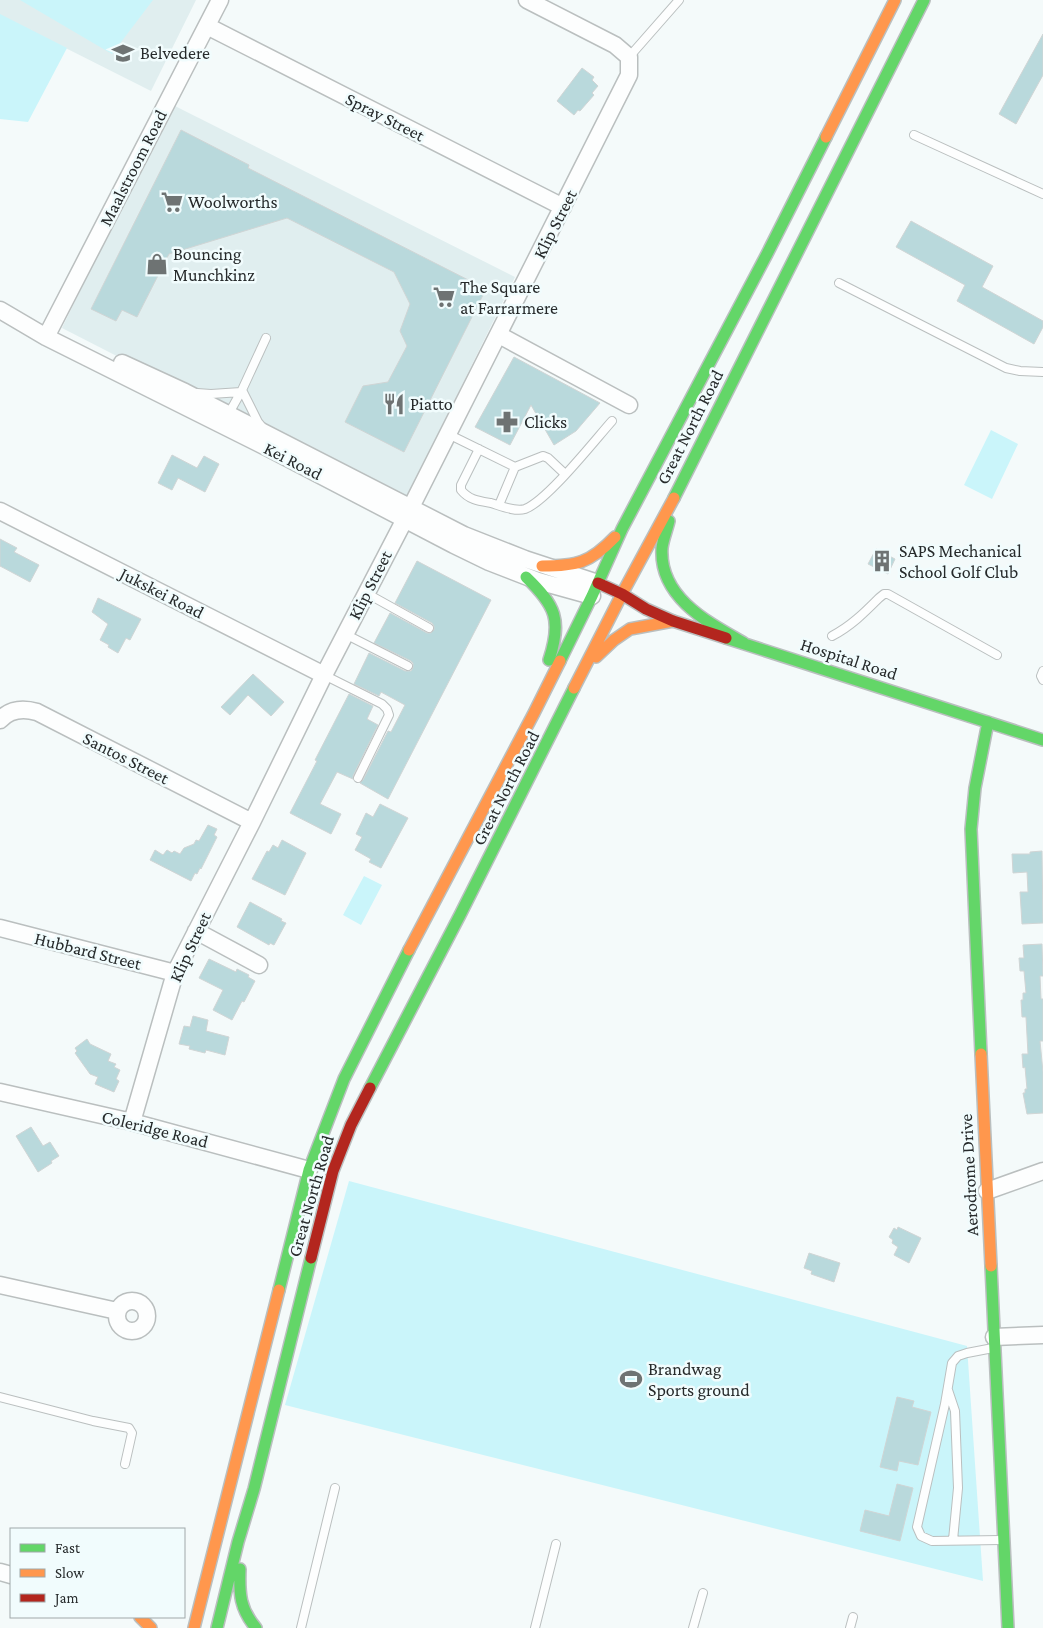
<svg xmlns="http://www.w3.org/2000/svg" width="1043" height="1628" font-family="'Crimson Pro',serif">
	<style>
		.built { fill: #e0eeef }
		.green { fill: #caf5fa }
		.building { fill: #b9d9dc; stroke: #d0d5d5 }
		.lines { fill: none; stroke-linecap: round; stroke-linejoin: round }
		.lane-casing { stroke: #babfbf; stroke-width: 10 }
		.street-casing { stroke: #babfbf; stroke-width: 19 }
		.fast-casing { stroke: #babfbf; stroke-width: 14 }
		.slow-casing { stroke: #babfbf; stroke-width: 14 }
		.jam-casing { stroke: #babfbf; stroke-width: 14 }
		.lane { stroke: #fdfefe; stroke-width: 8 }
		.street { stroke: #fdfefe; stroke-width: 16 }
		.fast { stroke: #63d668; stroke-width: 11 }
		.slow { stroke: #ff974d; stroke-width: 11 }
		.jam { stroke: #b3261e; stroke-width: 11 }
		.labels { text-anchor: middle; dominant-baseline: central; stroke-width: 5; stroke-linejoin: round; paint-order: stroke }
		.poi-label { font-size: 18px; fill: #262a2b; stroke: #f1fcfd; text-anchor: start }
		.street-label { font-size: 18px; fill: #262a2b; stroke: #f1fcfd }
	</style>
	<rect width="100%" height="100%" fill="#f4fafa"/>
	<path class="built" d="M0,0H196L151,91L0,15Z
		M171,104L515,277L404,503L62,328Z"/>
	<path class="green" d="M20,0H153L112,54Z
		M0,14L67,48L28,122L0,119Z
		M991,430L1018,444L992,499L964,485Z
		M364,876L382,885L361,925L343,915Z
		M349,1181L967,1346L983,1581L285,1405Z"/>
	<path class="building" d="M1043,34V75L1016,124L999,114Z
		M582,68L594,77L592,80L598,86L592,93L594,95L580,111L578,110L574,115L557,101Z
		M181,130L249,165L248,168L486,289L404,452L345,422L363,386L388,382L407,346L400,331L410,304L394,272L287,218L169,254L137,317L122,310L116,321L91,309Z
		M911,221L993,266L982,287L1043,321V327L1034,344L957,301L965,285L896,247Z
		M514,357L600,403L576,431L554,445L531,405L510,445L475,427Z
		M172,455L197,468L204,456L219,464L205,492L178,478L172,490L158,483Z
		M0,539L17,548L14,552L39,565L30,582L0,566Z
		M876,549L895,559L888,574L868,564Z
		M417,561L491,600L388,799L360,783L363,780L388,731L391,732L405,705L381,692L379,696L354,684L369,653L405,671H411L413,668V663L411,661L374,643L390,613L427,633H431L434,630V626L432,623L395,603Z
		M98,598L141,619L130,640L126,638L118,653L108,647L109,645L100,640L108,624L92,612Z
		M253,674L284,702L271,716L248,695L230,715L221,707Z
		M349,694L373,706L367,719L378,725L353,776V779L337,772L320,804L341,814L331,834L290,813L317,761L315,760Z
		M380,804L408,818L381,868L369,862L371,859L355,850L362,837L356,834L366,813L373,817Z
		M208,825L217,829L214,835L217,837L201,869L200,868L197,874L195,873L191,881L150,860L155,850L163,855L167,850L172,853L174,851L180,854L184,848L194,844L196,840L199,841Z
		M282,840L306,853L285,895L252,879L267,851L269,852L273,845L278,848Z
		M1042,851L1043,923L1022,924L1020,892H1028L1027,872L1013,873L1012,854H1030V852Z
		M250,902L282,919L281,921L286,923L274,945L270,943L269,945L237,927Z
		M1042,944L1043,976H1040L1041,999H1043V1041H1040L1043,1072V1113L1027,1114L1023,1093H1025V1089H1027L1025,1067L1023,1068L1022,1054H1028L1026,1017H1022L1021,1000H1023V993H1026L1024,971H1020L1019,958H1024L1023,945Z
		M209,959L236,972L237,969L249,975L248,977L255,981L244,1002L242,1001L232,1020L213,1010L223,990L199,978Z
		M193,1016L208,1020L206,1031L229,1037L225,1055L206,1050L205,1053L189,1049L190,1046L179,1044L184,1026L190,1027Z
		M87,1039L90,1044L111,1054L108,1061L116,1064L114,1067L120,1070L116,1079L119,1081L114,1092L95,1084L98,1077L90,1074L75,1053L77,1051L75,1048Z
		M31,1127L43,1146L50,1142L59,1156L51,1161L52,1163L38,1172L16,1136Z
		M898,1227L921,1238L909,1263L894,1255L898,1247L892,1243L893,1240L889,1237L894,1228L897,1230Z
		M809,1253L840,1263L834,1282L811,1274L812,1271L804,1268Z
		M897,1397L914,1401L912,1407L931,1412L918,1465L899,1461L897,1471L880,1467Z
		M897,1484L913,1488L900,1541L860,1531L865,1510L889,1516Z"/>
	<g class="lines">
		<g class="lane-casing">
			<path id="lane" d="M629,57L679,0
				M914,135L1043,194
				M839,283L1006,368L1020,371L1043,372
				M242,390L258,422L263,428
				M197,393L211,394L241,392
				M228,415L242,390L266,338
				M448,434L515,467L543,456L548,458L565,474
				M479,449L461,485V490C469,500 479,501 491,503C501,506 515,512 525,509C547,501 595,440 612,421
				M499,505L515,467
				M366,593L429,628
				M345,634L408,666
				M832,636C851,626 864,613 879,598L884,594H888L997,655
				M1043,671L1041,676L1043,680
				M324,675L382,704L387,709L389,715L358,778
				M993,1348L967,1353L958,1356L952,1363L945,1404L917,1527L921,1536L932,1541L1001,1540
				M948,1390L955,1411L958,1488L953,1540
				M0,1397L93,1421L129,1428L132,1433L125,1464
				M301,1628L335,1488
				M535,1628L556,1544
				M693,1628L703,1593
				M850,1628L853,1617"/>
		</g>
		<g class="street-casing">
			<path id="street" d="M207,26L563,207
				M0,310L46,337L272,450L454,545L489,562L538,581L592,596
				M499,335L629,405
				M46,337L220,0
				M122,363L185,392L464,535L525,559L598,583
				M0,511L324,675
				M0,720C10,709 23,708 37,712L252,822
				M0,928L175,973
				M196,931L259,965
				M0,1092L132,1122L309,1170
				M132,1122L175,973L252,822L324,675L405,519L629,75V57L615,45L527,0
				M987,1191L1043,1171
				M0,1285L117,1311
				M117 1316a15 15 0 1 1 30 0a15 15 0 1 1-30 0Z
				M994,1337L1043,1335
				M0,1572L11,1575"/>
		</g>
		<g class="fast-casing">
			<path id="fast" d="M674,498L924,0
				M669,521C667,530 663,539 662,548C659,597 707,622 744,643
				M526,577C556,606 562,620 549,660
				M726,638L1043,740
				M560,661L592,596L622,529L767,254L826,137
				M981,1054L971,829L975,788L988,722
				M370,1088L460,915L574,688
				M991,1266L1008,1628
				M279,1290L309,1170L344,1079L409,950
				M240,1569C239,1594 240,1609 256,1628
				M217,1628L238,1542L254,1489L311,1258"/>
		</g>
		<g class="slow-casing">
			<path id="slow" d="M826,137L895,0
				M542,566C577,566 590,563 615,537
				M596,657L614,640L630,629L673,621
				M574,688L622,594L674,498
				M409,950L534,713L560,661
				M981,1054L991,1266
				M140,1617L151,1628
				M194,1628L279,1290"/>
		</g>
		<g class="jam-casing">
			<path id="jam" d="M598,583L622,594L646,609L673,621L726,638
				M311,1258L333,1171L351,1125L370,1088"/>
		</g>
		<use href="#lane" class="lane"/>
		<use href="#street" class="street"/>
		<use href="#fast" class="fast"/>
		<use href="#slow" class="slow"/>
		<use href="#jam" class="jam"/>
	</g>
	<defs>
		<g id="school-bare" transform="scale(1.725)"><path d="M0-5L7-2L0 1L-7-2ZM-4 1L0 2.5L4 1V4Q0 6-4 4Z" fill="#6e7373" stroke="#f1fcfd" stroke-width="2.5" paint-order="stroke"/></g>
		<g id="supermarket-bare" transform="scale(1.725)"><path d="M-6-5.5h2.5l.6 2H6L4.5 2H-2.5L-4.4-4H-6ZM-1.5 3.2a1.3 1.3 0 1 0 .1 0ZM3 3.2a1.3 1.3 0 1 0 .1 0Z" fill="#6e7373" stroke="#f1fcfd" stroke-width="2.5" paint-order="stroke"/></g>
		<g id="shop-bare" transform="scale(1.725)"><path d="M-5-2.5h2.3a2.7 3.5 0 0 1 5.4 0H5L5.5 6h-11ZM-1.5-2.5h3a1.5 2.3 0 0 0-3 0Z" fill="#6e7373" stroke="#f1fcfd" stroke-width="2.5" paint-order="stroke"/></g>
		<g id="restaurant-bare" transform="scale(1.725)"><path d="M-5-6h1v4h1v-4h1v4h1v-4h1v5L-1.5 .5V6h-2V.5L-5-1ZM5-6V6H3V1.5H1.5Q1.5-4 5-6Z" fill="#6e7373" stroke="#f1fcfd" stroke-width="2.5" paint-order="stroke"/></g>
		<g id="pharmacy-bare" transform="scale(1.725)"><path d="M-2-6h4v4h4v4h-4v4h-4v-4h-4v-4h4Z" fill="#6e7373" stroke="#f1fcfd" stroke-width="2.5" paint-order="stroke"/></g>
		<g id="building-bare" transform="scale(1.725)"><path d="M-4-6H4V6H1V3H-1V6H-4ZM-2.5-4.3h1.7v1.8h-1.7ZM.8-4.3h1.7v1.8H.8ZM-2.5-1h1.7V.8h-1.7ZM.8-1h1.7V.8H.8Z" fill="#6e7373" stroke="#f1fcfd" stroke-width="2.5" paint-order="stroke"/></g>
		<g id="stadium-bare" transform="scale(1.725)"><path d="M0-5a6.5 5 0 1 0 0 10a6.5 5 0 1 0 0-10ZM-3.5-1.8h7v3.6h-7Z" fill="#6e7373" stroke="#f1fcfd" stroke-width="2.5" paint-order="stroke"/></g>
	</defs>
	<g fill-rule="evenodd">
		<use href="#school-bare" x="123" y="53"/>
		<use href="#supermarket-bare" x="172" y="202"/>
		<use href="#shop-bare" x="157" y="264"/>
		<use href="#supermarket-bare" x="444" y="297"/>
		<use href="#restaurant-bare" x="394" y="404"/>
		<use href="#pharmacy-bare" x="507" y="422"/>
		<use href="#building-bare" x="882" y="561"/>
		<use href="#stadium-bare" x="631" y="1379"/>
	</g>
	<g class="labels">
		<g class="poi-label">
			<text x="140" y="53">Belvedere</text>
			<text x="188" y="202">Woolworths</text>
			<text x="173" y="254">Bouncing<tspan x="173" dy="21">Munchkinz</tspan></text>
			<text x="460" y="287">The Square<tspan x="460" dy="21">at Farrarmere</tspan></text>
			<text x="410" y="404">Piatto</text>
			<text x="524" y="422">Clicks</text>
			<text x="899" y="551">SAPS Mechanical<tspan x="899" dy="21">School Golf Club</tspan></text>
			<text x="648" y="1369">Brandwag<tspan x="648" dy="21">Sports ground</tspan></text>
		</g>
		<g class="street-label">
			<text transform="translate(385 117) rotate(27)">Spray Street</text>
			<text transform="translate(133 168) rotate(-63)">Maalstroom Road</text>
			<text transform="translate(555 224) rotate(-63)">Klip Street</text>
			<text transform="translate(690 427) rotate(-63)">Great North Road</text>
			<text transform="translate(293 461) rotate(27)">Kei Road</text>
			<text transform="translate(370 585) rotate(-63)">Klip Street</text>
			<text transform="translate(162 593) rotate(27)">Jukskei Road</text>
			<text transform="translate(849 659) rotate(18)">Hospital Road</text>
			<text transform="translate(126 758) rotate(27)">Santos Street</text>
			<text transform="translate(506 788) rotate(-63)">Great North Road</text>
			<text transform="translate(190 947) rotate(-65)">Klip Street</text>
			<text transform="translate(88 951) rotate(14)">Hubbard Street</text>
			<text transform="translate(155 1129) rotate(14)">Coleridge Road</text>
			<text transform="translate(969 1175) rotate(-93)">Aerodrome Drive</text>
			<text transform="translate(311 1196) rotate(-74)">Great North Road</text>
		</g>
	</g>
	<rect x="10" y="1528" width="175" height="90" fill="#f1fcfd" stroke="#a0a8a9"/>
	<rect x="20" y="1544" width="25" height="8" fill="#63d668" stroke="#a0a8a9"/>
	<text x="55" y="1553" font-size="15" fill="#262a2b">Fast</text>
	<rect x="20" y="1569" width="25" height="8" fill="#ff974d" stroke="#a0a8a9"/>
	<text x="55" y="1578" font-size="15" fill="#262a2b">Slow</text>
	<rect x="20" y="1594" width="25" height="8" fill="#b3261e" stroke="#a0a8a9"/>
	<text x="55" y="1603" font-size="15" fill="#262a2b">Jam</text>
</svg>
